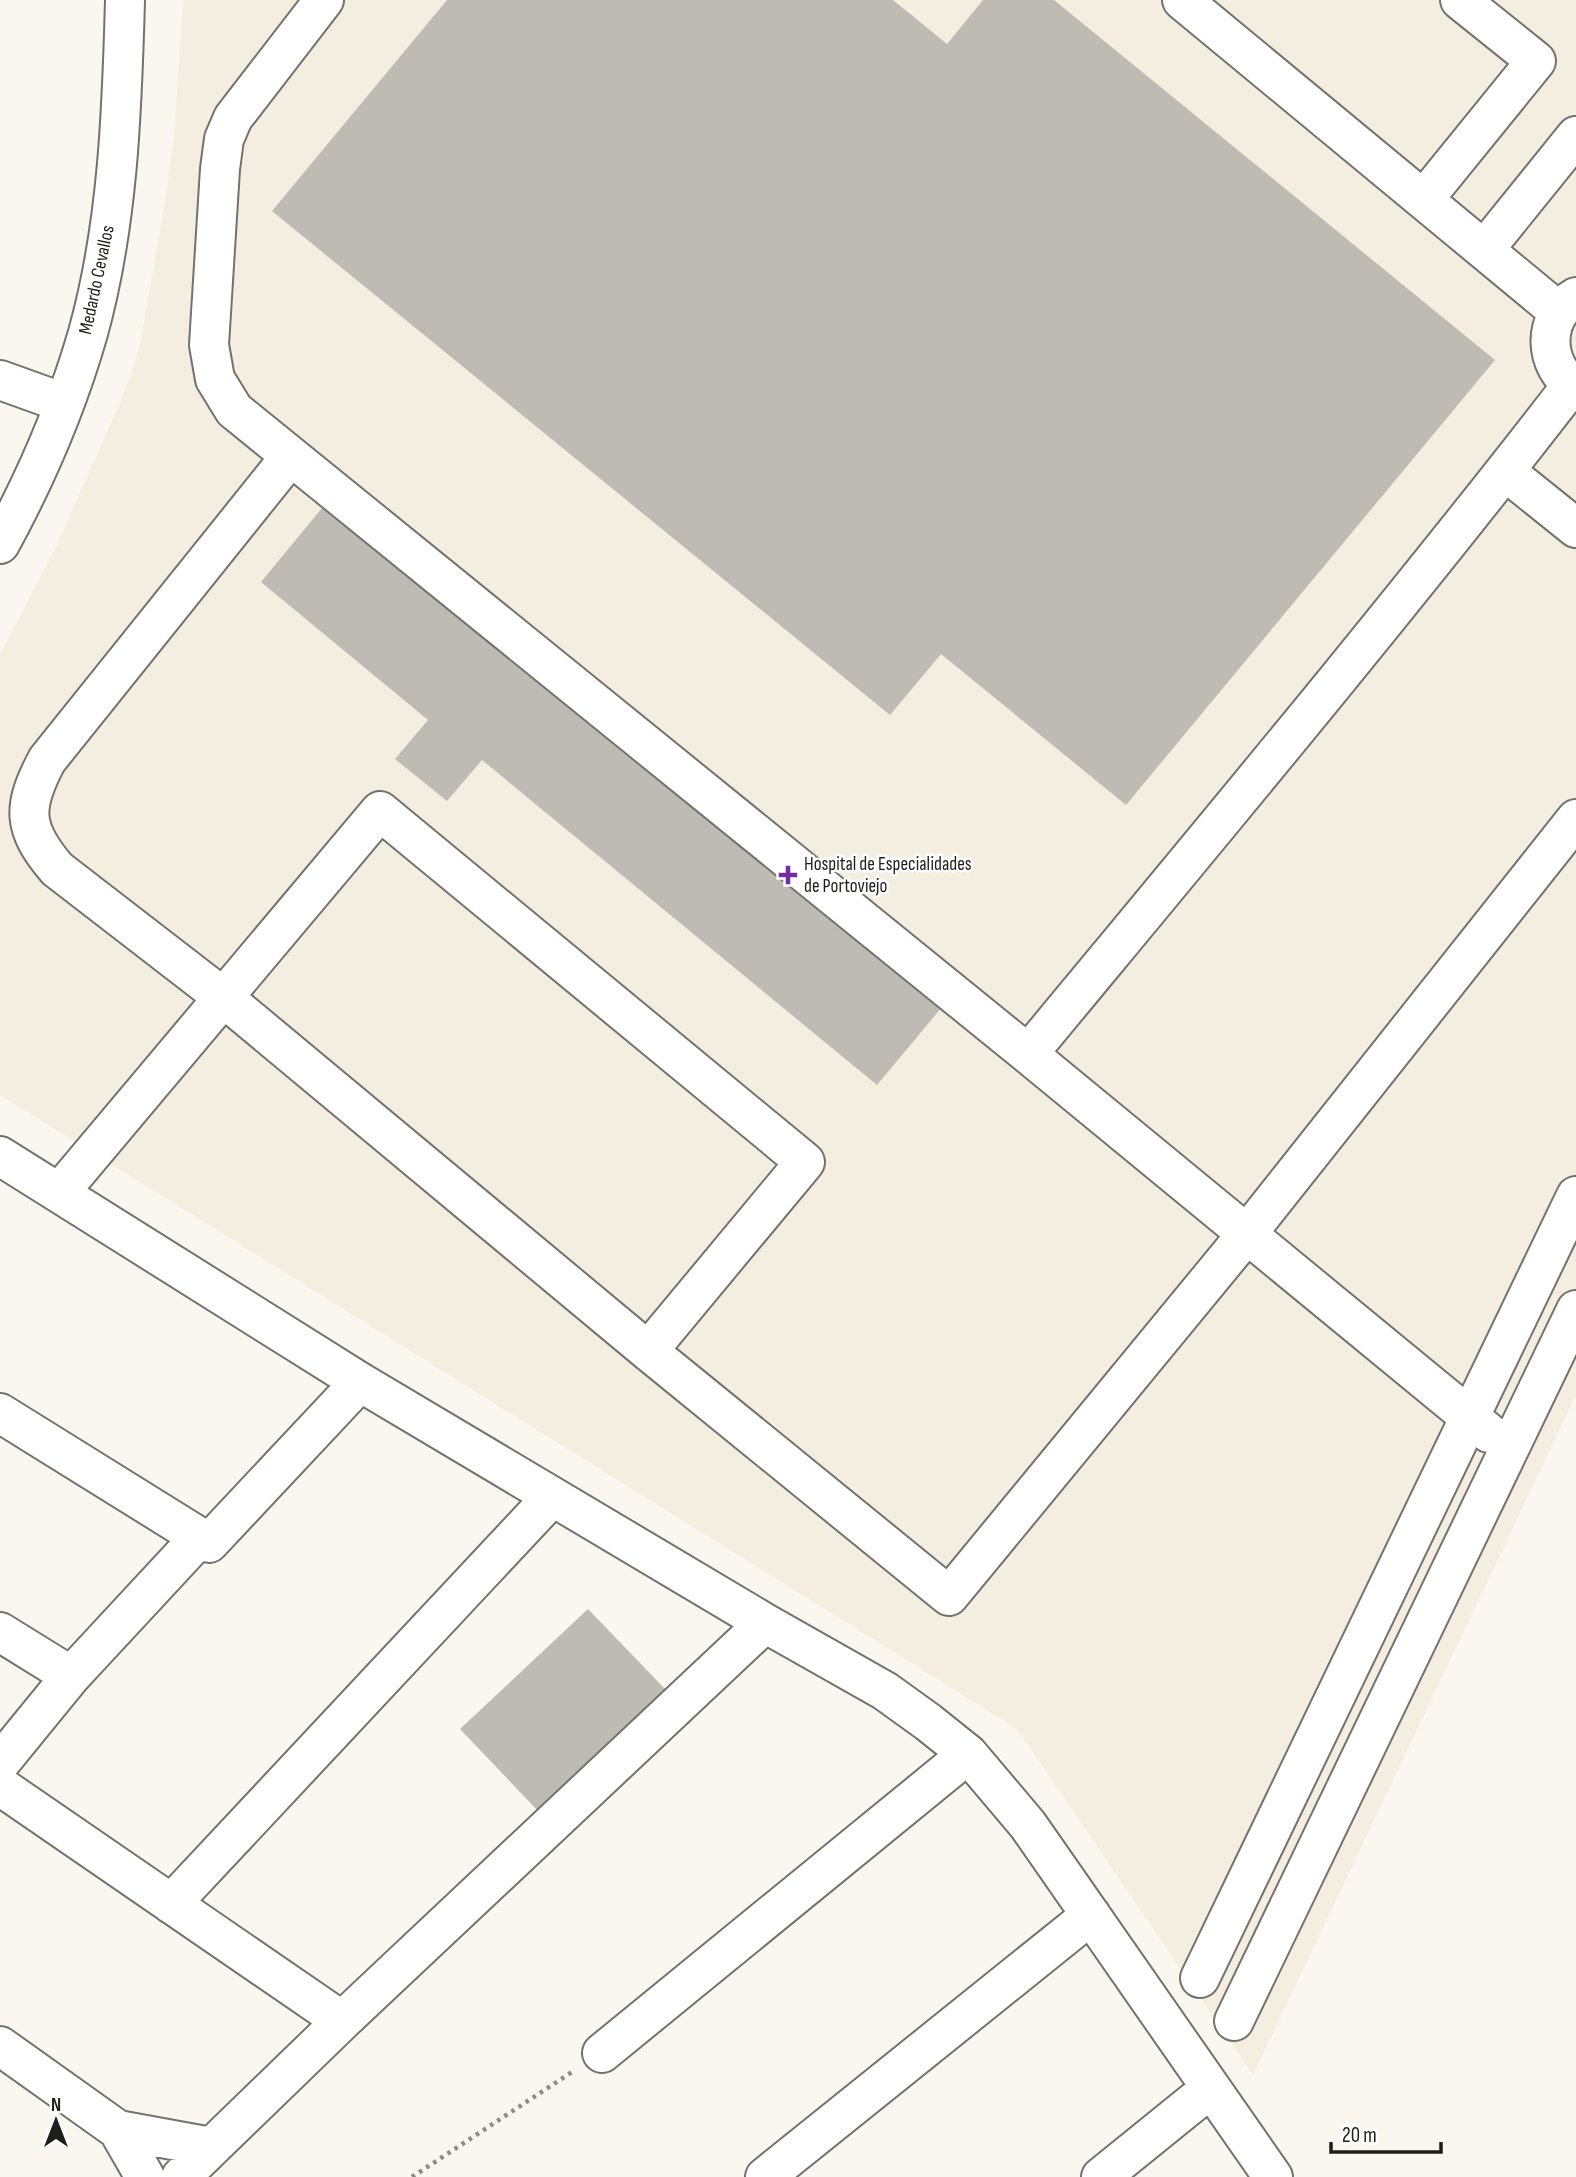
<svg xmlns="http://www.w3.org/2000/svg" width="1576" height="2177" font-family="'Sofia Sans Condensed',sans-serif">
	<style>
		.built { fill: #f3eedf }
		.building { fill: #bdbbb4 }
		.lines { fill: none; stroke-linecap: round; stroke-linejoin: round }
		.minor-casing { stroke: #74726b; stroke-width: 42 }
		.path { stroke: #8d8b86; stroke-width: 4.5; stroke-dasharray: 3.5 5; stroke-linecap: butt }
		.minor { stroke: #fff; stroke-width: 38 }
		.poi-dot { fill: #742da1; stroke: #fff; stroke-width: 2.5 }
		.labels { text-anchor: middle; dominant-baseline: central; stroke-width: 5; stroke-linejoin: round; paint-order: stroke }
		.street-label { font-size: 19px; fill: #1e1d1b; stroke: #fff }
		.poi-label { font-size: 19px; fill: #1e1d1b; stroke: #fff; text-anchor: start }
	</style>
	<rect width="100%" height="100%" fill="#faf7f0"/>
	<path class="built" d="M183,0H1576V1395L1253,2075L1017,1729L0,1095V654L56,547L123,396L139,350L164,208L174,138Z"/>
	<path class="building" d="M447,0H893L947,44L983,0H1054L1495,360L1126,805L941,654L890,715L272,211Z
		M327,502L942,1007L877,1085L482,760L447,801L395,759L428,720L261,582Z
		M588,1609L666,1690L538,1811L460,1729Z"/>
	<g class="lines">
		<g class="minor-casing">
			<path id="minor" d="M324,0L233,118L224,139L220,169L209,345L215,379L234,410L1028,1054C1211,833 1396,612 1572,385
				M1182,0L1559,312
				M1424,199L1536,61L1460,0
				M1484,250L1576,136
				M1576,297C1541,317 1543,367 1576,387
				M0,380L64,403
				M290,457L47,760C22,807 22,828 57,869L224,998L648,1351L949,1596L1246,1235L1576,819
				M1505,471L1576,528
				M0,544C36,478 67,406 88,333C118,225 122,112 125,0
				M1028,1054L1489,1433
				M0,1156L360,1382L765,1623L885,1691L928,1722L968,1754L1028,1825L1273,2177
				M59,1193L380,811L805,1162L648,1351
				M0,1413L209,1543L360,1382
				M0,1632L71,1676
				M0,1763L71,1676L200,1537
				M0,1786L342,2021
				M171,1904L552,1497
				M1200,1978L1576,1196
				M1234,2021L1576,1310
				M0,2046L118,2130L211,2147
				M602,2053L968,1754
				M118,2130L145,2177
				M181,2177L342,2021L765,1623
				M765,2177L1091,1915
				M1101,2177L1211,2088"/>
		</g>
		<path class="path" d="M412,2177L572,2072"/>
		<use href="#minor" class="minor"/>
	</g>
	<path class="poi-dot" d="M784.5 864.5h7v7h7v7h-7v7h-7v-7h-7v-7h7z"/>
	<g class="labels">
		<g class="street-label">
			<text transform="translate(97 280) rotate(-78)">Medardo Cevallos</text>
		</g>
		<g class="poi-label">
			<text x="804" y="864">Hospital de Especialidades<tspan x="804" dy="22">de Portoviejo</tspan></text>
		</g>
	</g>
	<g transform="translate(56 2121)" stroke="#ffffff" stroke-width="5" paint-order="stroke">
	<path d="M0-5L12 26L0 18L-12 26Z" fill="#1e1d1b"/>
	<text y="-10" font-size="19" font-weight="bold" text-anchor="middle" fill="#1e1d1b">N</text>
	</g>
	<path d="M1331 2142v10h110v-10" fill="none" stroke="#1e1d1b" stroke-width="3.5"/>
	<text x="1342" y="2142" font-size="21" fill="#1e1d1b" stroke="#ffffff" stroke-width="5" paint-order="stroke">20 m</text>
</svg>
